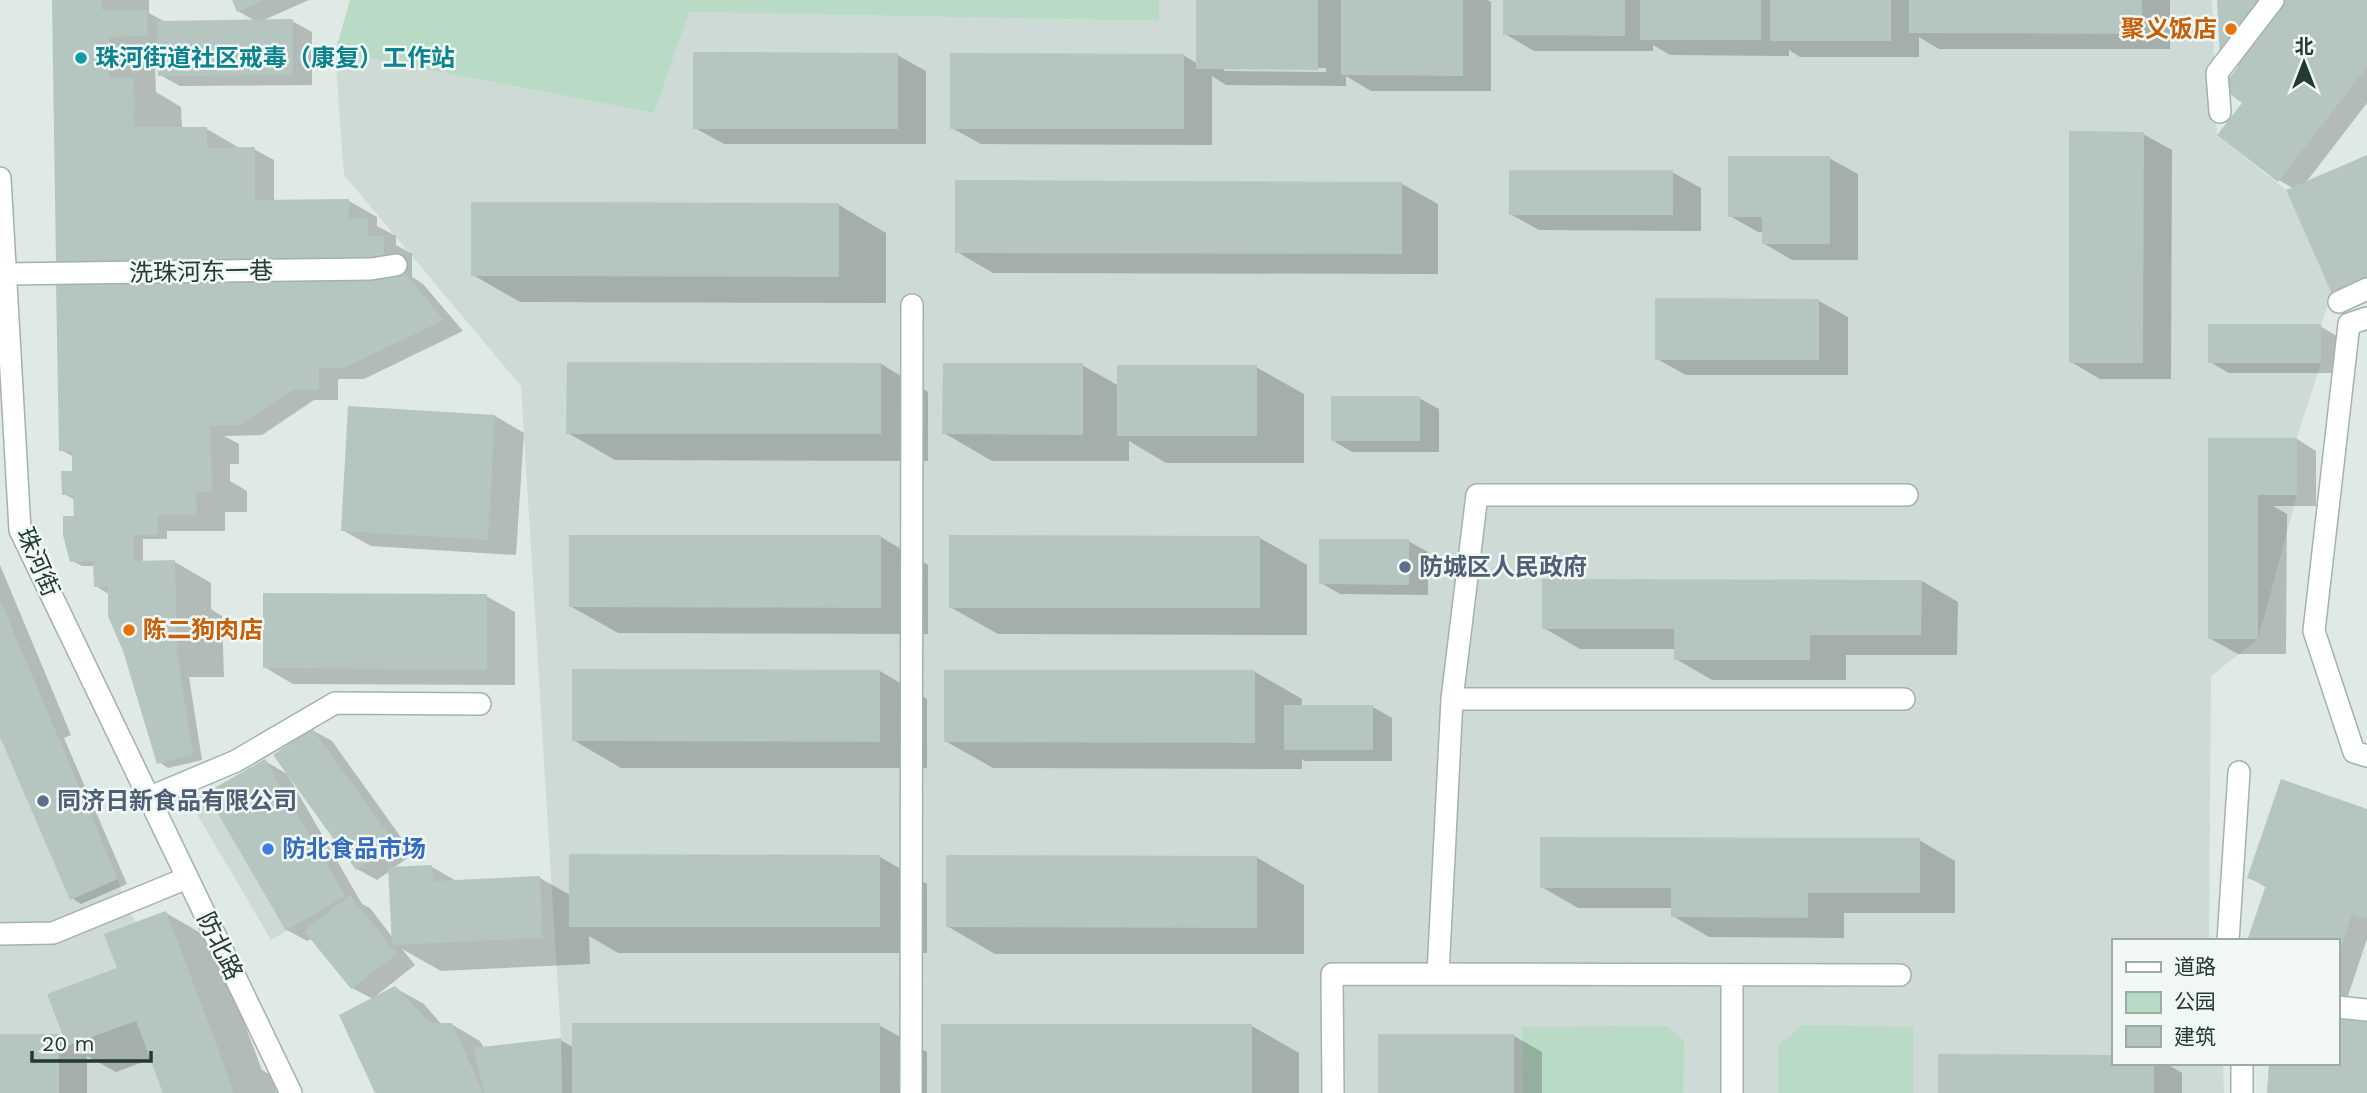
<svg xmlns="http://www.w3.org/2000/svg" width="2367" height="1093" font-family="'Work Sans','Noto Sans SC',sans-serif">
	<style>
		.built { fill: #cedad5 }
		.green { fill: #b9dbc5 }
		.shadow { fill: #0003; fill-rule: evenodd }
		.building { fill: #b5c5c0 }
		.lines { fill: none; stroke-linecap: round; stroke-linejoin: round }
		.minor-casing { stroke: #a2b2ad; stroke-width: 24 }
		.minor { stroke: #fff; stroke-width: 21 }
		.food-dot { fill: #e8710a; stroke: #f0f7f4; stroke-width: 2.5 }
		.culture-dot { fill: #0f9aa8; stroke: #f0f7f4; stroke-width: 2.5 }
		.service-dot { fill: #5c6f8a; stroke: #f0f7f4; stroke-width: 2.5 }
		.shop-dot { fill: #3f7fe0; stroke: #f0f7f4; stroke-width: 2.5 }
		.labels { text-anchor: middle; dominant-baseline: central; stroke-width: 5; stroke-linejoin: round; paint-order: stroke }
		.food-label { font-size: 24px; font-weight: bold; fill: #c56008; stroke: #f0f7f4; text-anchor: end }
		.culture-label { font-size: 24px; font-weight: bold; fill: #0d838f; stroke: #f0f7f4; text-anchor: start }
		.street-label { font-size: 24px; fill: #213a35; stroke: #f0f7f4 }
		.service-label { font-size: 24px; font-weight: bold; fill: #4e5e75; stroke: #f0f7f4; text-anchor: start }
		.shop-label { font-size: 24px; font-weight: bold; fill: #366cbe; stroke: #f0f7f4; text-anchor: start }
	</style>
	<rect width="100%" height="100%" fill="#dfeae6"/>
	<path class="built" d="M1159,0H2212L2217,135L2286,190L2332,294L2321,324V363L2297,437V495L2258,639L2211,676L2209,941H2113V1063H2223L2224,1093H562L561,1038L521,386L344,175L335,52L654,113L688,12L1158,21Z
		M0,599L135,922L166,911L234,1093H0Z
		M265,759L346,896L271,940L190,802Z"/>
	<path class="green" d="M350,0H1159V21L689,12L654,113L335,52Z
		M1802,1025L1913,1027V1093H1778V1046Z
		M1668,1026L1684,1041L1683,1093H1523L1522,1027Z"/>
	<path class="shadow" d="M54,0H149V13L167,23L257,22L238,11L234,0H309L259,22L292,21L312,32V85L180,86L160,75V63L155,64L156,92L181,107L182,129H207L241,149H254L274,160V201H349L377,217V226L396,236V245L412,254V277L423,284L463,331L364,379H338V400H314L262,435L224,436L239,444V464H230V481L247,491V512H225V531H167V539H143V562H175L211,583V609L222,616L224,677H189L202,760L168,768L159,762L110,595L96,586L95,566H82L72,561L75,500L64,494L74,473V457L61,450Z
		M1198,0H1487L1491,2V91H1371L1346,76V86L1226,85L1212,76V145L981,144L952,128L1183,55L1198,64ZM1224,68H1326V72L1224,71Z
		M1505,0H2170V49H1939L1919,37V57H1800L1789,50V56L1670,55L1653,45V51H1534L1505,34Z
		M2218,0H2367V103L2304,185L2367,157L2353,304L2333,293L2294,189L2279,180L2244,103L2240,67L2222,57Z
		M897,55L926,71V144H724L695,128Z
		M2143,134L2172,150L2171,379H2100L2071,362Z
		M1829,158L1858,174V260H1792L1763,243V232H1758L1730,216Z
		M1672,172L1701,188V231L1539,230L1510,214Z
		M1402,184L1438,204V274L993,273L957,252Z
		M839,205L886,233V303L520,302L473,275Z
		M1819,301L1848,317V375H1686L1657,359Z
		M2320,326L2340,338V373H2229L2210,362Z
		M881,364L928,392V461L615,460L568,433Z
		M1082,365L1119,386L1256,367L1304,394V463H1166L1129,441V461H992L944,433Z
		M1419,398L1439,409V452H1352L1332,440Z
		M350,408L495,416L524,433L516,555L371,546L342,530Z
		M2297,439L2316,451V506H2273L2287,514L2286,654H2238L2209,638V495Z
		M881,537L928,565V634L618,633L570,606Z
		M1260,538L1307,565V635L998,634L950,607Z
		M1408,541L1428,552V595L1340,594L1321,583Z
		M0,565L71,735L64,738L127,884L81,904L72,898L0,733Z
		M1922,581L1958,602L1957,655H1846V680H1712L1676,659V649H1580L1544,628Z
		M486,596L515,612V685L293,684L264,667Z
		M573,671H880L927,699V768H621L573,740Z
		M1255,672L1302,699V707H1373L1392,718V761H1305L1302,759V769L993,768L945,741Z
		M312,730L332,741L413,854L392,869L432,867L458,882L540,878L570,895V856L880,857L927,884V953H618L589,936L590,964L441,971L402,949L415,965L377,995L378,996L395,988L424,1004L442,1025L451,1024L480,1041L484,1048L560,1040L573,1047L879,1025L927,1052V1093H377L373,999L352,988L313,938L307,941L287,930L265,761L287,774L362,904L370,908L393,938L390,871L377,880L357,869Z
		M2367,811V939L2345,1005L2337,1002V941L2267,888L2249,877Z
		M1919,840L1955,861V913H1844V938L1709,937L1673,916V908H1578L1542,887Z
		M1256,857L1304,885V954H995L947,926Z
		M166,913L213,940L262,1070L271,1075L277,1093H165L151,1059L116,1072L87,1056V1093H0V1036H58L67,1041L119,969Z
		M1252,1026L1299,1053V1093H942Z
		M1514,1036L1542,1052V1093H1380Z
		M1940,1056H2113V1063H2165L2182,1073V1093H1940Z"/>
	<path class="building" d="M52,0H102V10H147V36L109,37V78H134L135,127H207V148L255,147V200L349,199V219L368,218V236H384V259L56,264Z
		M232,0H264L237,12Z
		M1196,0H1318V70L1196,69Z
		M1341,0H1463V76L1341,75Z
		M1503,0H1625V36L1503,35Z
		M1640,0H1761V40H1640Z
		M1770,0H1891V41H1770Z
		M1909,0H2142V34L1909,33Z
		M2217,0H2265L2220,58Z
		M2282,0H2367V67L2278,182L2217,135L2242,103L2222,88L2240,64L2235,60Z
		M293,19V75L158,76L157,21Z
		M693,52L898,53V129H693Z
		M950,53L1184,54V129H950Z
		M2069,131L2144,132L2143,363H2069Z
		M2367,155V279L2332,294L2286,190Z
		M1728,156H1830V244H1762V217H1728Z
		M1509,170H1673V215H1509Z
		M955,180L1402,182V254L955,253Z
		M471,202L839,203V277L471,276Z
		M403,271L444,320L344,368H319V390H293L242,425L210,426L212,492H196L197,515H158V535H134V561L175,560L177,651L193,755L157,764L123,651L108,616V587H94L93,561L70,562L63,535V516H74L73,495H62L61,471H72V451H59L56,282Z
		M1655,298L1819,299V360H1655Z
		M2208,324H2321V363H2208Z
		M567,362L881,363V434H566Z
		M943,363H1083V435L942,434Z
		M1117,365H1257V436H1117Z
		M1331,396H1420V441H1331Z
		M348,406L495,415L488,540L341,531Z
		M2208,438H2297V495H2258V639H2208Z
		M569,535H881V608L569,607Z
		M949,535L1260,536V608H949Z
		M1319,539H1409V585L1319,584Z
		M1542,579L1922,580L1921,635H1810V660H1674V629H1542Z
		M263,593L487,594V670L263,668Z
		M0,599L118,879L70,900L0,737Z
		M572,669L880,670V742L572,741Z
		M944,670H1255V743L944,742Z
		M1284,705H1373V750H1284Z
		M312,728L395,843L356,870L273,755Z
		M265,759L346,896L286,931L206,793Z
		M2281,779L2367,809V919L2352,914L2338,957L2337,941H2247L2266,885L2247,878Z
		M1540,837L1920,838V893H1808V918L1671,917V888H1540Z
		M569,854L880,855V927H569Z
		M946,855L1257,856V928L946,927Z
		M432,865L433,881L540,876L543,938L392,945L388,867Z
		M350,895L397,954L351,989L304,931Z
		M166,911L215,1040L234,1093H163L136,1021L67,1046L47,994L117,968L104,934Z
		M395,986L430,1023H452L483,1093H375L339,1015Z
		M2337,1019L2367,1020V1093H2267L2269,1063H2337Z
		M572,1023H880V1093H572Z
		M941,1024H1252V1093H941Z
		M0,1034H59V1093H0Z
		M1378,1034H1514V1093H1378Z
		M561,1038L562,1093H484L473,1048Z
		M1938,1054L2113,1055V1063H2154V1093H1938Z"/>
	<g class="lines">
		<g class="minor-casing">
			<path id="minor" d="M2220,112L2217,73L2273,0
				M0,178L20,530L291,1093
				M5,274L371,269L396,265
				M2339,302L2367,289
				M2367,318L2349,324L2314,631L2354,752L2367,756
				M1452,699H1904
				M148,798L236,761L335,703L480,704
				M0,934L53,933L187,878
				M2228,941L2239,772
				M1438,974L1452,699L1477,495H1907
				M1732,975V1093
				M2337,1007L2367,1010
				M2242,1063V1093
				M911,1093L912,305
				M1333,1093L1332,974L1900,975"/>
		</g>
		<use href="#minor" class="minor"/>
	</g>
	<g class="food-dot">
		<circle cx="2231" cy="29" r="7"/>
		<circle cx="129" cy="630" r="7"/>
	</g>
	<circle class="culture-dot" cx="81" cy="58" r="7"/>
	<g class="service-dot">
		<circle cx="1405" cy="567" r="7"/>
		<circle cx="43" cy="801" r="7"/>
	</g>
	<circle class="shop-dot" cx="268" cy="849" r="7"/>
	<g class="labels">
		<g class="food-label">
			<text x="2217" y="29">聚义饭店</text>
			<text x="143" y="630" text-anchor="start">陈二狗肉店</text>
		</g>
		<g class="culture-label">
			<text x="95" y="58">珠河街道社区戒毒（康复）工作站</text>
		</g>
		<g class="street-label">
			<text transform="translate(201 272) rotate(-1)">洗珠河东一巷</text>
			<text transform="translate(38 562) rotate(67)">珠河街</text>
			<text transform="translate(220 946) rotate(64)">防北路</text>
		</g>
		<g class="service-label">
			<text x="1419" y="567">防城区人民政府</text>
			<text x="57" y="801">同济日新食品有限公司</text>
		</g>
		<g class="shop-label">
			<text x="282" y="849">防北食品市场</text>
		</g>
	</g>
	<rect x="2112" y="939" width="228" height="126" fill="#f0f7f4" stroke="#9daba8" stroke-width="2"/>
	<rect x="2126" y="962" width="35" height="10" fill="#ffffff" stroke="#9daba8" stroke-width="2"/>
	<text x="2174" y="974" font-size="21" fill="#213a35">道路</text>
	<rect x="2126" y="992" width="35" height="21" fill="#b9dbc5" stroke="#9daba8" stroke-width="2"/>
	<text x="2174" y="1009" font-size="21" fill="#213a35">公园</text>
	<rect x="2126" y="1026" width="35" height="21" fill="#b5c5c0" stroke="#9daba8" stroke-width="2"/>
	<text x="2174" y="1044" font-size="21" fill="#213a35">建筑</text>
	<g transform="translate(2304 63)" stroke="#f0f7f4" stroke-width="5" paint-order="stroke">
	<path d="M0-5L12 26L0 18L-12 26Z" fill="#213a35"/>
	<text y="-10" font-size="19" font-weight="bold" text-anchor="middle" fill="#213a35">北</text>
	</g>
	<path d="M32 1051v10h119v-10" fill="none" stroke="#213a35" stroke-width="3.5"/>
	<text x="42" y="1051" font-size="21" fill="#213a35" stroke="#f0f7f4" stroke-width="5" paint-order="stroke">20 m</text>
</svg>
